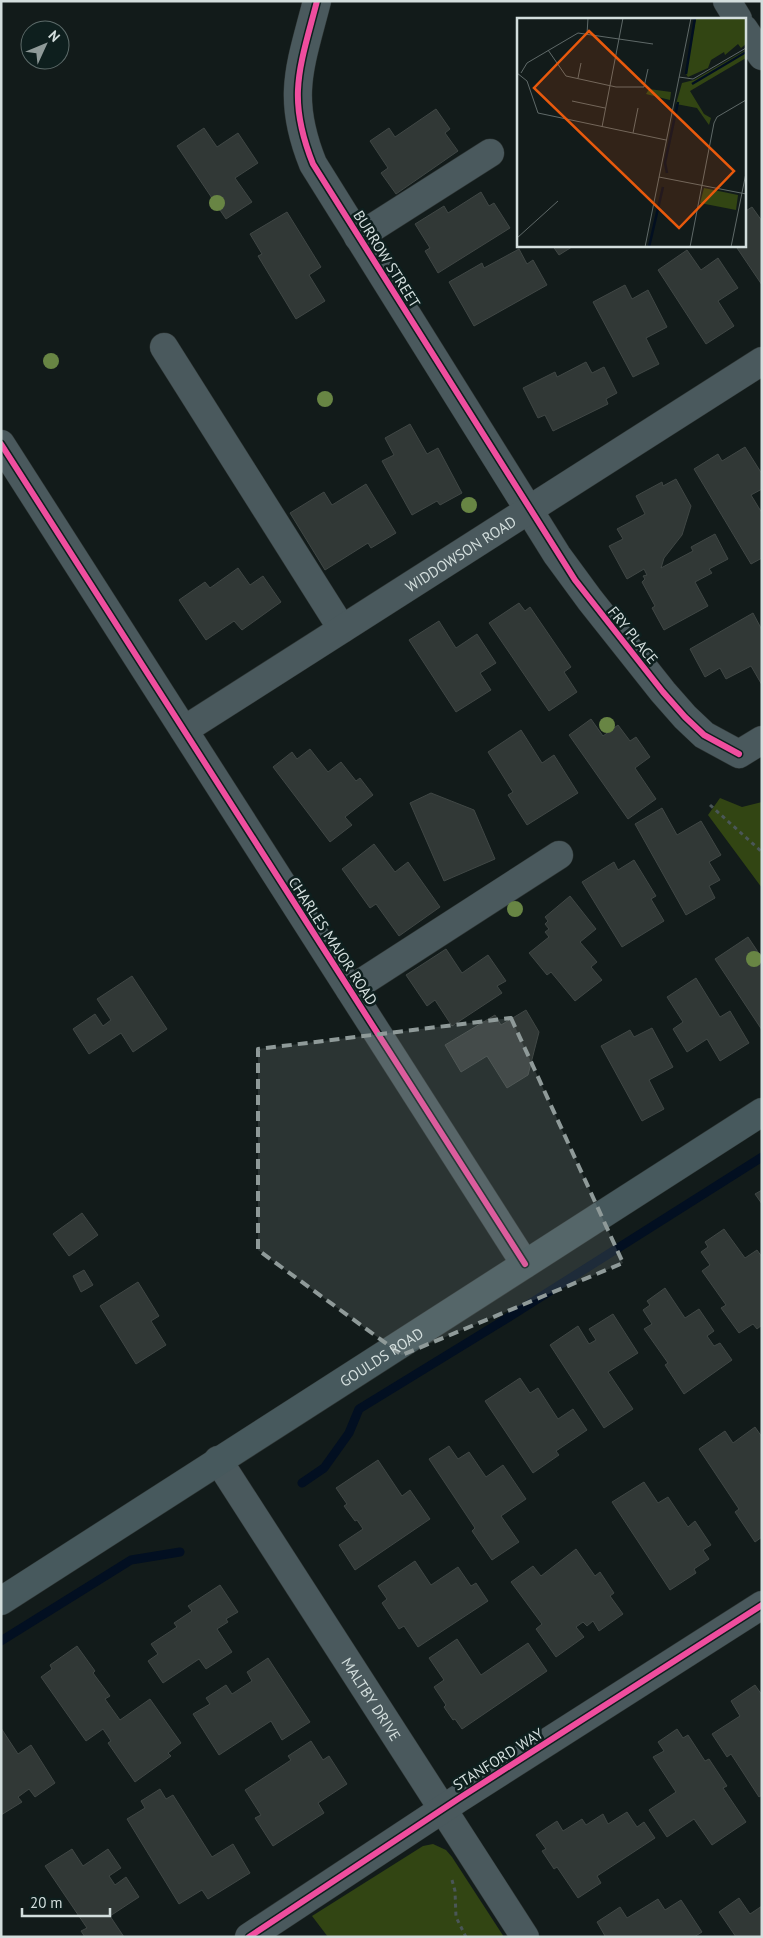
<svg xmlns="http://www.w3.org/2000/svg" width="763" height="1938" font-family="'PT Sans',sans-serif">
	<style>
		.green { fill: #324513 }
		.lines { fill: none; stroke-linecap: round; stroke-linejoin: round }
		.stream { stroke: #020f21; stroke-width: 9 }
		.building { fill: #313836; stroke: #404745 }
		.minor-casing { stroke: #2e3534; stroke-width: 29 }
		.major-casing { stroke: #2e3534; stroke-width: 29 }
		.path { stroke: #4a5657; stroke-width: 3; stroke-dasharray: 4 4; stroke-linecap: butt }
		.minor { stroke: #4a595d; stroke-width: 28 }
		.major { stroke: #47595d; stroke-width: 28 }
		.cycleway-casing { stroke: #0e1f1e; stroke-width: 9 }
		.cycleway { stroke: #ef4d9e; stroke-width: 6 }
		.tree { fill: #688544 }
		.marked { fill: #8f9a99; fill-opacity: 0.2; stroke: #8f9a99; stroke-width: 4; stroke-dasharray: 10 6; stroke-linejoin: round }
		.labels { text-anchor: middle; dominant-baseline: central; stroke-width: 5; stroke-linejoin: round; paint-order: stroke }
		.street-label { font-size: 15px; fill: #d3dedd; stroke: #0e1f1e }
		.inset-river { fill: none; stroke: #020f21; stroke-width: 2.5 }
		.inset-road { fill: none; stroke: #5f6968; stroke-width: 1 }
		.view { fill: #e8590c; fill-opacity: 0.15; stroke: #e8590c; stroke-width: 2.5 }
		.inset-edge { fill: none; stroke: #d3dedd; stroke-width: 2.5 }
	</style>
	<rect width="100%" height="100%" fill="#121b1a"/>
	<path class="green" d="M720,798L742,807L762,802V888L708,815Z
		M433,1844L446,1850L452,1857L504,1937H328L312,1916L423,1846Z"/>
	<g class="lines">
		<path class="stream" d="M302,1483L324,1468L349,1433L359,1409L501,1322L762,1157
			M1,1641L131,1560L180,1552"/>
	</g>
	<path class="building" d="M436,109L450,129L445,133L458,151L396,194L381,173L388,168L370,141L389,128L395,137Z
		M204,128L217,147L238,133L258,163L235,178L252,202L226,219L177,146Z
		M481,192L489,206L494,203L510,228L438,273L425,251L430,248L415,224L444,206L448,213Z
		M752,207L762,221V285L735,245H744V212Z
		M287,212L321,267L309,275L325,301L296,319L258,256L262,254L250,234Z
		M552,245H575L559,255Z
		M519,249L527,264L533,260L547,285L474,326L449,282L482,263L484,268Z
		M687,250L701,270L718,258L738,288L718,301L734,326L706,344L658,270Z
		M625,285L632,299L648,290L667,327L646,338L659,364L633,377L593,302Z
		M586,362L592,373L604,367L617,393L606,399L608,404L553,431L545,415L538,418L523,388L555,372L557,377Z
		M410,424L427,454L438,448L462,493L440,505L437,501L412,515L382,461L394,455L385,438Z
		M745,447L762,474V489L751,495L762,513V558L751,564L694,469L718,454L722,461Z
		M676,479L691,506L682,535L664,558L661,568L693,551L691,547L715,534L728,559L709,569L712,573L695,582L708,606L664,630L652,608L655,606L642,582L645,579L643,576L647,575L644,569L627,579L609,546L623,539L617,529L645,514L636,496L662,482L663,486Z
		M366,484L396,533L371,548L368,543L325,570L290,513L324,492L332,505Z
		M238,568L250,585L263,576L281,602L242,630L234,621L206,640L179,600L205,582L210,588Z
		M519,603L525,611L530,607L571,667L564,672L577,692L549,711L489,623Z
		M753,613L762,630V685L751,666L726,679L720,668L705,677L690,649Z
		M439,621L456,648L477,634L496,663L480,673L491,690L456,712L409,640Z
		M591,719L603,736L618,725L630,741L636,737L650,757L635,768L656,799L628,819L569,735Z
		M521,730L542,763L554,755L578,793L527,825L508,795L513,792L488,752Z
		M310,749L328,772L341,762L356,781L360,778L373,795L345,817L352,825L330,842L273,767L292,752L297,759Z
		M431,793L474,810L495,859L444,881L410,803Z
		M662,808L677,835L701,821L721,855L709,862L720,880L709,886L715,898L686,915L635,824Z
		M374,844L395,872L408,862L440,907L399,936L376,904L370,908L342,869Z
		M634,860L656,896L651,899L664,921L622,947L582,882L614,862L618,870Z
		M570,896L596,929L580,942L597,962L591,967L602,980L575,1001L551,972L547,975L529,953L549,937L545,932L549,929L545,924L548,921L545,917Z
		M748,937L760,955L762,954V1030L715,959Z
		M446,949L462,973L488,955L506,981L497,986L502,993L452,1026L435,1000L427,1006L406,975Z
		M132,976L167,1029L133,1052L121,1033L89,1054L73,1029L95,1014L103,1026L111,1020L97,999Z
		M696,978L720,1017L730,1011L749,1043L720,1061L707,1039L687,1052L673,1029L683,1022L667,997Z
		M526,1010L539,1032L528,1075L507,1088L487,1056L461,1072L445,1045L495,1015L501,1025Z
		M652,1028L673,1067L649,1080L664,1109L642,1121L601,1046L630,1030L634,1037Z
		M762,1190V1204L755,1194Z
		M82,1213L98,1235L69,1256L53,1234Z
		M724,1229L745,1258L757,1250L762,1257V1325L757,1329L753,1324L739,1333L721,1308L726,1305L702,1271L710,1265L701,1252L708,1247L705,1242Z
		M84,1270L93,1285L81,1292L73,1276Z
		M138,1282L159,1316L151,1321L166,1345L136,1364L100,1306Z
		M665,1288L685,1318L699,1309L714,1331L707,1336L714,1346L720,1343L732,1360L684,1394L665,1365L668,1363L644,1329L652,1324L643,1310L650,1305L647,1301Z
		M613,1314L638,1353L608,1372L633,1409L604,1428L550,1345L578,1326L589,1344L596,1340L589,1329Z
		M520,1378L530,1393L538,1388L558,1419L573,1409L587,1430L556,1451L559,1455L533,1473L485,1401Z
		M755,1427L762,1437V1537L755,1542L735,1512L739,1509L699,1449L725,1431L733,1443Z
		M449,1446L458,1459L469,1452L486,1477L503,1465L526,1499L501,1516L519,1542L492,1560L472,1531L475,1528L429,1459Z
		M378,1460L402,1496L410,1490L430,1519L355,1570L339,1545L363,1529L357,1520L355,1521L344,1506L347,1504L336,1488Z
		M644,1482L658,1503L668,1497L688,1527L695,1521L711,1545L703,1550L709,1559L694,1569L696,1573L670,1590L612,1502Z
		M576,1549L595,1576L600,1572L614,1593L610,1596L623,1614L599,1631L593,1621L587,1626L583,1622L576,1627L584,1637L556,1657L536,1629L542,1624L511,1582L533,1566L541,1576Z
		M415,1561L431,1585L458,1567L471,1586L476,1583L488,1601L418,1647L404,1626L399,1629L382,1603L387,1599L378,1586Z
		M220,1585L238,1612L226,1619L228,1622L217,1629L232,1652L206,1669L199,1659L163,1683L148,1661L158,1654L151,1644L177,1627L174,1623L192,1611L188,1606Z
		M457,1639L481,1675L528,1643L547,1671L462,1729L455,1719L453,1720L444,1707L446,1705L434,1687L444,1680L429,1658Z
		M77,1646L95,1671L93,1673L110,1696L105,1699L120,1720L150,1699L181,1743L168,1753L171,1756L135,1782L108,1743L111,1741L103,1729L86,1741L41,1677L52,1669L50,1665Z
		M268,1658L310,1722L282,1740L271,1721L219,1755L193,1714L210,1704L206,1698L226,1685L232,1694L252,1681L247,1672Z
		M755,1685L762,1695V1795L759,1797L731,1754L727,1757L712,1734L740,1716L731,1701Z
		M1,1728L18,1754L31,1745L55,1783L35,1797L29,1789L18,1797L22,1802L1,1815Z
		M677,1729L683,1738L688,1735L705,1761L709,1759L727,1786L723,1788L746,1822L712,1845L694,1819L667,1837L649,1810L676,1792L653,1757L664,1751L658,1742Z
		M311,1741L323,1760L329,1756L347,1784L318,1803L324,1813L273,1846L255,1818L261,1815L245,1790L291,1760L288,1756Z
		M160,1789L166,1799L173,1795L212,1857L233,1844L250,1873L208,1899L202,1890L179,1904L127,1819L145,1808L141,1801Z
		M627,1812L637,1827L644,1822L655,1838L597,1876L601,1883L578,1898L557,1867L554,1869L542,1851L546,1849L536,1835L557,1821L563,1831L582,1819L586,1825L603,1814L608,1824Z
		M72,1849L83,1866L108,1849L121,1868L109,1876L115,1885L126,1877L139,1897L110,1916L124,1937H85L81,1931L87,1928L45,1866Z
		M739,1898L750,1914L762,1906V1937H736L719,1912Z
		M658,1899L665,1910L681,1900L702,1932L694,1937H604L605,1936L597,1922L620,1907L627,1918Z"/>
	<g class="lines">
		<g class="minor-casing">
			<g id="minor">
				<path d="M317,1C300,67 286,97 313,164L557,555L590,600L663,692L685,717L704,735L739,754L762,740"/>
				<path d="M727,1L738,19"/>
				<path d="M744,29L762,56"/>
				<path d="M358,237L490,153"/>
				<path d="M164,347L342,629"/>
				<path d="M1,444L525,1264"/>
				<path id="s1" d="M184,730L762,361"/>
				<path d="M350,990L559,855"/>
				<path id="s2" d="M218,1460L525,1937"/>
				<path d="M249,1937L458,1799L762,1605"/>
			</g>
		</g>
		<g class="major-casing">
			<g id="major">
				<path id="s3" d="M1,1601L762,1112"/>
			</g>
		</g>
		<path class="path" d="M710,805L762,852
			M452,1880L455,1891L456,1917L466,1937"/>
		<use href="#minor" class="minor"/>
		<use href="#major" class="major"/>
		<g class="cycleway-casing">
			<path id="cycleway" d="M317,1C300,67 286,97 313,164L575,580L663,692L685,717L704,735L739,754
				M1,444L525,1264
				M249,1937L458,1799L762,1605"/>
		</g>
		<use href="#cycleway" class="cycleway"/>
	</g>
	<g class="tree">
		<circle cx="217" cy="203" r="8"/>
		<circle cx="51" cy="361" r="8"/>
		<circle cx="325" cy="399" r="8"/>
		<circle cx="469" cy="505" r="8"/>
		<circle cx="607" cy="725" r="8"/>
		<circle cx="515" cy="909" r="8"/>
		<circle cx="754" cy="959" r="8"/>
	</g>
	<path class="marked" d="M511,1018L623,1263L402,1355L258,1250V1049Z"/>
	<g class="labels">
		<g class="street-label">
			<text transform="translate(387 259) rotate(58)">BURROW STREET</text>
			<text stroke="none"><textPath href="#s1" startOffset="328">WIDDOWSON ROAD</textPath></text>
			<text transform="translate(633 635) rotate(51)">FRY PLACE</text>
			<text transform="translate(333 941) rotate(57)">CHARLES MAJOR ROAD</text>
			<text stroke="none"><textPath href="#s3" startOffset="452">GOULDS ROAD</textPath></text>
			<text stroke="none"><textPath href="#s2" startOffset="284">MALTBY DRIVE</textPath></text>
			<text transform="translate(498 1759) rotate(-32)">STANFORD WAY</text>
		</g>
	</g>
	<g transform="translate(517 18)">
		<rect width="229" height="229" fill="#121b1a"/>
		<path d="M179,0H229V26L224,30L221,26L208,37L207,34L194,42L191,50L171,59L169,56ZM229,32V40L173,73L187,96L194,100L192,107L180,90L159,86L165,65L177,62ZM132,71L154,74L153,82L129,76ZM187,170L221,177L219,192L183,185Z" fill="#324513"/>
		<path class="inset-river" d="M169,56L178,0M175,66L229,34M150,155L148,145L161,84M132,229L146,169"/>
		<path class="inset-road" d="M70,16L71,0M31,32L49,58L99,69H127L131,51M0,55L10,63L21,95L149,122M4,55L10,45L61,15L136,26M162,59L176,61L229,30M61,60L64,45M55,83L88,90M85,109L106,0M116,115L121,90M142,159L229,176M0,220L41,183M128,229L174,0M173,229L197,105L200,99L229,82M214,229L229,155"/>
		<path class="view" d="M72,13L217,153L162,210L17,70Z"/>
		<rect width="229" height="229" class="inset-edge"/>
	</g>
	<rect width="763" height="1938" fill="none" stroke="#d3dedd" stroke-width="5"/>
	<g transform="translate(45 45) rotate(46)"><circle r="24" fill="#0e1f1e" stroke="#5d6b6a"/>
	<path d="M0-4L9 19L0 12L-9 19Z" fill="#8f9a99"/>
	<text y="-8" font-size="14" font-weight="bold" text-anchor="middle" fill="#d3dedd">N</text>
	</g>
	<path d="M22 1908v8h88v-8" fill="none" stroke="#d3dedd" stroke-width="2.5"/>
	<text x="30" y="1908" font-size="15" fill="#d3dedd" stroke="#0e1f1e" stroke-width="4" paint-order="stroke">20 m</text>
</svg>
